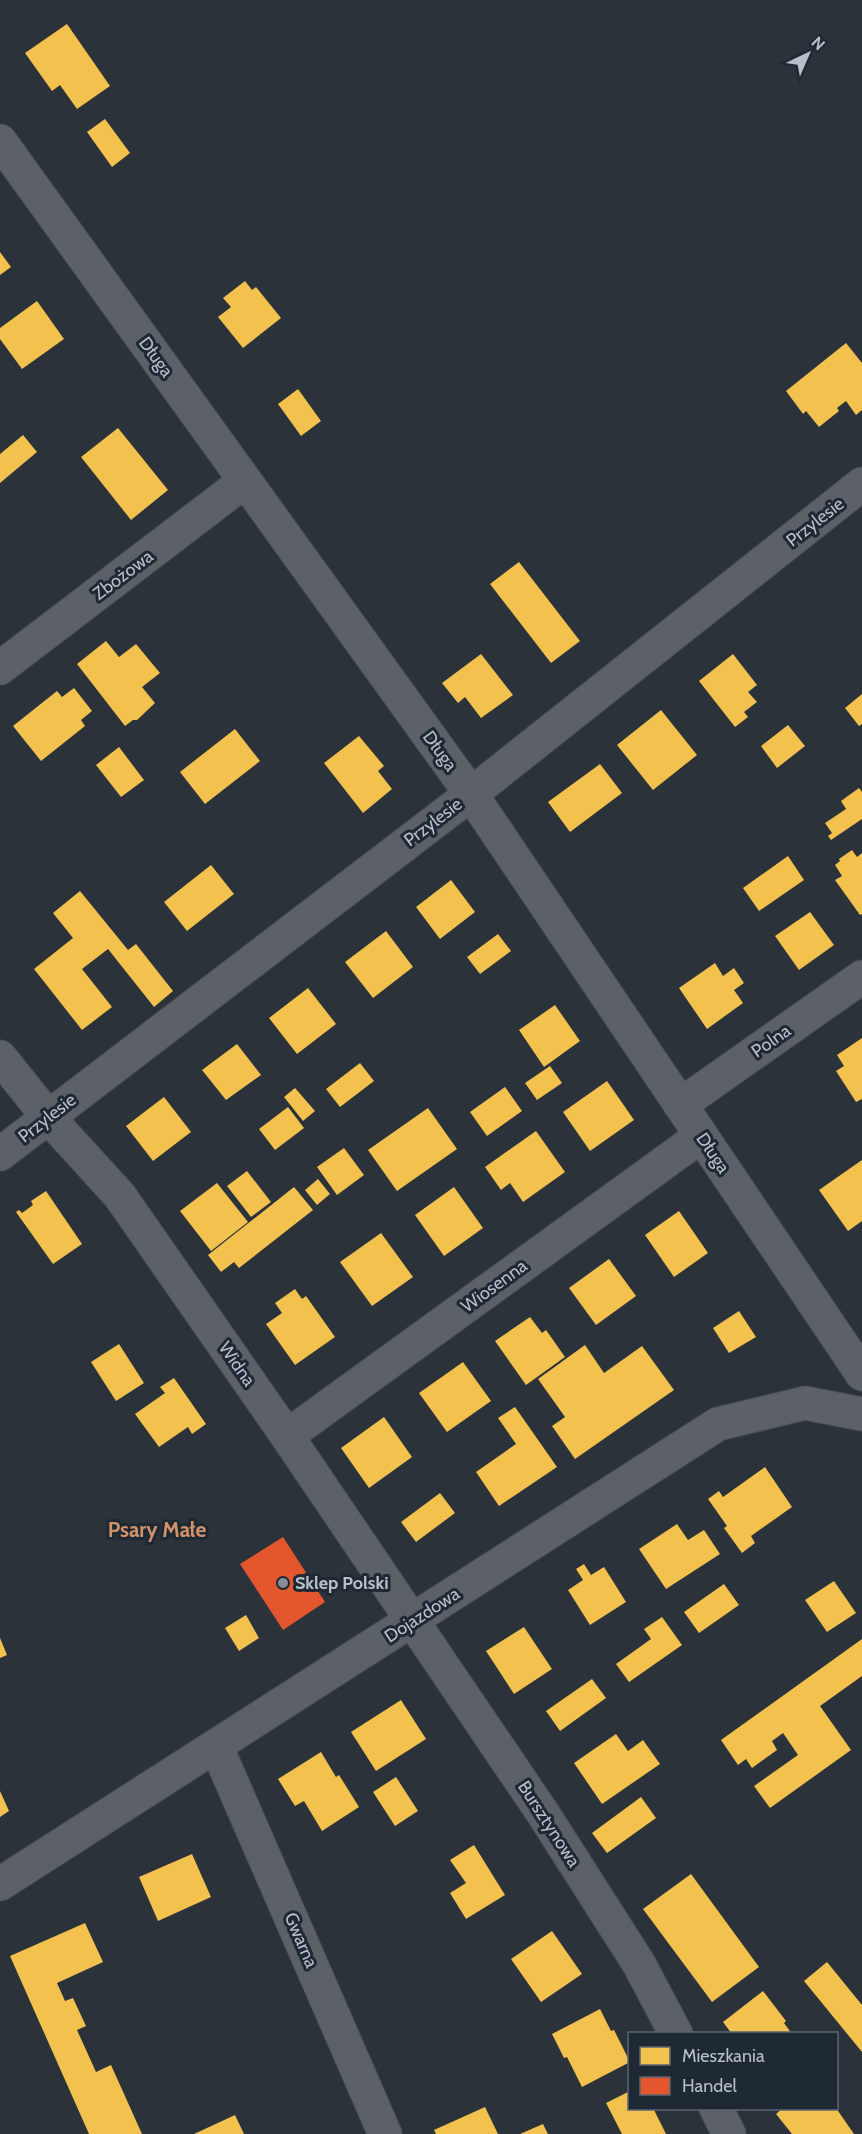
<svg xmlns="http://www.w3.org/2000/svg" width="862" height="2134" font-family="Cabin,sans-serif">
	<style>
		.homes { fill: #f2c14e }
		.shops { fill: #e4572e }
		.lines { fill: none; stroke-linecap: round; stroke-linejoin: round }
		.minor-casing { stroke: #4a4e54; stroke-width: 35 }
		.minor { stroke: #5c6067; stroke-width: 33 }
		.poi-dot { fill: #868e97; stroke: #1f2934; stroke-width: 2 }
		.labels { text-anchor: middle; dominant-baseline: central; stroke-width: 6; stroke-linejoin: round; paint-order: stroke }
		.street-label { font-size: 18px; fill: #b7bfc9; stroke: #1f2934 }
		.poi-label { font-size: 18px; font-weight: bold; fill: #b7bfc9; stroke: #1f2934; text-anchor: start }
		.quarter-label { font-size: 21px; font-weight: bold; fill: #d1926a; stroke: #1f2934 }
	</style>
	<rect width="100%" height="100%" fill="#2c3239"/>
	<path class="homes" d="M67,24L110,86L77,109L60,85L52,91L25,53Z
		M105,119L130,153L112,167L87,132Z
		M0,252L11,267L0,275Z
		M245,281L252,290L256,287L281,318L243,348L218,317L231,307L223,298Z
		M37,301L64,339L22,369L0,339V328Z
		M846,343L862,363V410L856,415L846,401L837,408L839,411L819,427L806,411L803,414L786,391Z
		M298,389L321,421L301,436L278,404Z
		M118,428L168,490L131,520L81,457Z
		M23,435L37,452L0,483V454Z
		M519,562L580,641L551,663L490,584Z
		M106,641L119,657L136,644L160,673L142,687L155,703L137,720H133L125,726L77,664Z
		M481,654L513,695L481,718L465,697L458,703L442,683Z
		M733,654L757,685L748,692L757,702L744,712L748,717L735,727L699,681Z
		M74,688L92,711L81,720L85,726L41,761L13,726L57,691L62,697Z
		M862,694V724L859,726L845,708Z
		M661,710L697,755L653,790L617,745Z
		M788,725L805,746L777,768L761,746Z
		M235,729L260,761L205,804L180,772Z
		M359,736L384,766L378,771L392,789L363,813L324,763Z
		M119,747L144,780L121,797L96,765Z
		M600,764L622,793L570,832L548,802Z
		M859,788L862,792V819L831,840L828,836L832,833L825,823L846,809L841,801Z
		M852,850L857,857L862,853V914L860,915L835,880L842,876L835,865L840,861L839,859Z
		M788,856L804,880L759,911L743,888Z
		M211,865L234,894L187,931L164,902Z
		M451,880L475,912L440,939L416,907Z
		M80,891L128,950L136,944L173,991L154,1007L108,949L82,969L112,1007L82,1030L34,969L73,938L53,913Z
		M810,912L834,945L799,970L775,936Z
		M386,931L413,967L373,998L345,962Z
		M498,934L511,951L480,974L467,957Z
		M715,963L723,976L734,968L744,983L734,990L743,1003L707,1029L679,988Z
		M308,988L336,1024L297,1054L269,1018Z
		M555,1005L580,1041L544,1067L519,1030Z
		M862,1038V1099L856,1102L836,1071L844,1066L837,1055Z
		M237,1044L261,1075L226,1100L202,1070Z
		M360,1063L374,1081L340,1107L326,1089Z
		M550,1066L562,1083L537,1100L525,1083Z
		M607,1081L634,1120L590,1151L563,1112Z
		M505,1087L522,1111L487,1136L470,1112Z
		M295,1088L315,1111L303,1121L284,1097Z
		M164,1097L191,1132L153,1161L126,1126Z
		M288,1107L304,1128L275,1150L259,1129Z
		M428,1108L457,1149L397,1191L368,1150Z
		M536,1131L565,1172L523,1202L510,1183L501,1190L485,1167Z
		M344,1148L364,1175L337,1195L317,1167Z
		M862,1160V1221L848,1231L819,1190Z
		M247,1171L271,1202L251,1217L227,1186Z
		M318,1179L330,1194L317,1205L305,1190Z
		M217,1183L248,1222L211,1251L180,1211Z
		M294,1187L313,1210L239,1268L234,1262L221,1272L208,1255Z
		M454,1187L483,1228L444,1256L415,1215Z
		M46,1191L82,1244L53,1264L16,1212L19,1210L22,1213L33,1205L31,1201Z
		M679,1211L708,1253L674,1277L645,1235Z
		M381,1233L413,1277L372,1306L340,1262Z
		M609,1259L636,1296L596,1325L569,1288Z
		M295,1289L302,1299L306,1296L335,1337L295,1365L266,1324L282,1313L275,1303Z
		M739,1311L756,1337L729,1353L713,1328Z
		M530,1317L542,1333L546,1330L565,1357L526,1385L495,1341Z
		M119,1344L144,1383L116,1401L91,1362Z
		M585,1345L604,1373L642,1346L674,1390L575,1459L552,1426L565,1417L538,1379Z
		M463,1362L491,1401L447,1432L419,1393Z
		M174,1378L206,1424L192,1434L188,1427L159,1447L135,1414L165,1393L160,1387Z
		M515,1407L557,1467L499,1506L476,1472L516,1444L498,1418Z
		M384,1417L412,1457L369,1488L341,1448Z
		M765,1467L792,1507L751,1536L755,1543L742,1553L724,1528L727,1526L708,1499L719,1491L723,1497Z
		M440,1493L455,1513L416,1542L401,1522Z
		M677,1524L688,1540L704,1530L720,1554L666,1589L639,1549Z
		M584,1564L591,1575L604,1567L626,1602L590,1625L568,1590L583,1580L576,1569Z
		M834,1581L856,1613L827,1632L805,1600Z
		M724,1584L739,1605L699,1633L684,1612Z
		M246,1615L259,1638L239,1651L225,1628Z
		M662,1617L682,1645L629,1682L616,1664L651,1639L644,1629Z
		M524,1627L552,1669L514,1694L486,1651Z
		M0,1638L7,1655L0,1658Z
		M862,1639V1676L820,1706L851,1750L770,1808L754,1786L798,1755L783,1733L772,1741L777,1750L752,1768L746,1759L738,1765L721,1740Z
		M592,1679L606,1698L560,1731L546,1711Z
		M401,1700L426,1739L376,1771L351,1732Z
		M616,1734L628,1751L643,1740L660,1764L602,1804L574,1763Z
		M321,1752L336,1777L339,1775L359,1807L322,1831L304,1801L295,1806L278,1779Z
		M396,1777L418,1811L395,1826L373,1792Z
		M0,1791L9,1811L0,1817Z
		M641,1797L656,1818L607,1853L592,1833Z
		M474,1845L505,1895L466,1919L450,1893L466,1883L450,1860Z
		M192,1854L211,1897L158,1921L139,1877Z
		M691,1874L759,1967L712,2002L643,1909Z
		M85,1923L103,1962L57,1983L65,2001L73,1998L86,2026L77,2030L96,2072L111,2065L142,2134H89L10,1956Z
		M552,1931L582,1974L541,2002L511,1959Z
		M827,1962L862,2005V2052L804,1981Z
		M763,1991L786,2021L784,2023L792,2034H732L723,2022Z
		M600,2009L611,2031L614,2030L630,2062L582,2087L567,2057L564,2058L552,2034Z
		M630,2091V2108H653L666,2134H622L606,2103Z
		M485,2107L498,2134H436L434,2130Z
		M783,2108H836L854,2134H792L776,2114Z
		M235,2115L244,2134H194Z
		M543,2124L548,2134H520Z"/>
	<path class="shops" d="M283,1537L325,1602L283,1630L240,1564Z"/>
	<g class="lines">
		<g class="minor-casing">
			<path id="minor" d="M0,141L471,794L862,1374
				M0,668L245,481
				M0,1057L48,1117L120,1196L287,1436L544,1815L639,1964L676,2034
				M680,1105L862,977
				M0,1154L471,794L862,484
				M287,1436L701,1136
				M216,1746L385,2134
				M0,1884L718,1424L805,1403L862,1414
				M716,2108L729,2134"/>
		</g>
		<use href="#minor" class="minor"/>
	</g>
	<circle class="poi-dot" cx="283" cy="1583" r="6"/>
	<g class="labels">
		<g class="street-label">
			<text transform="translate(156 357) rotate(54)">Długa</text>
			<text transform="translate(815 522) rotate(-38)">Przylesie</text>
			<text transform="translate(123 575) rotate(-37)">Zbożowa</text>
			<text transform="translate(440 751) rotate(54)">Długa</text>
			<text transform="translate(433 822) rotate(-37)">Przylesie</text>
			<text transform="translate(771 1041) rotate(-35)">Polna</text>
			<text transform="translate(47 1118) rotate(-38)">Przylesie</text>
			<text transform="translate(713 1153) rotate(56)">Długa</text>
			<text transform="translate(494 1286) rotate(-36)">Wiosenna</text>
			<text transform="translate(237 1364) rotate(55)">Widna</text>
			<text transform="translate(422 1615) rotate(-33)">Dojazdowa</text>
			<text transform="translate(549 1824) rotate(57)">Bursztynowa</text>
			<text transform="translate(301 1940) rotate(67)">Gwarna</text>
		</g>
		<g class="poi-label">
			<text x="295" y="1583">Sklep Polski</text>
		</g>
		<g class="quarter-label">
			<text x="157" y="1529">Psary Małe</text>
		</g>
	</g>
	<rect x="628" y="2032" width="210" height="78" fill="#1f2934" stroke="#5c6570" stroke-width="1.5"/>
	<rect x="640" y="2047" width="30" height="18" fill="#f2c14e" stroke="#5c6570" stroke-width="1.5"/>
	<text x="682" y="2062" font-size="18" fill="#b7bfc9">Mieszkania</text>
	<rect x="640" y="2077" width="30" height="18" fill="#e4572e" stroke="#5c6570" stroke-width="1.5"/>
	<text x="682" y="2092" font-size="18" fill="#b7bfc9">Handel</text>
	<g transform="translate(808 54) rotate(44)" stroke="#1f2934" stroke-width="4.5" paint-order="stroke">
	<path d="M0-4.5L10 22L0 15L-10 22Z" fill="#b7bfc9"/>
	<text y="-9" font-size="16" font-weight="bold" text-anchor="middle" fill="#b7bfc9">N</text>
	</g>
</svg>
